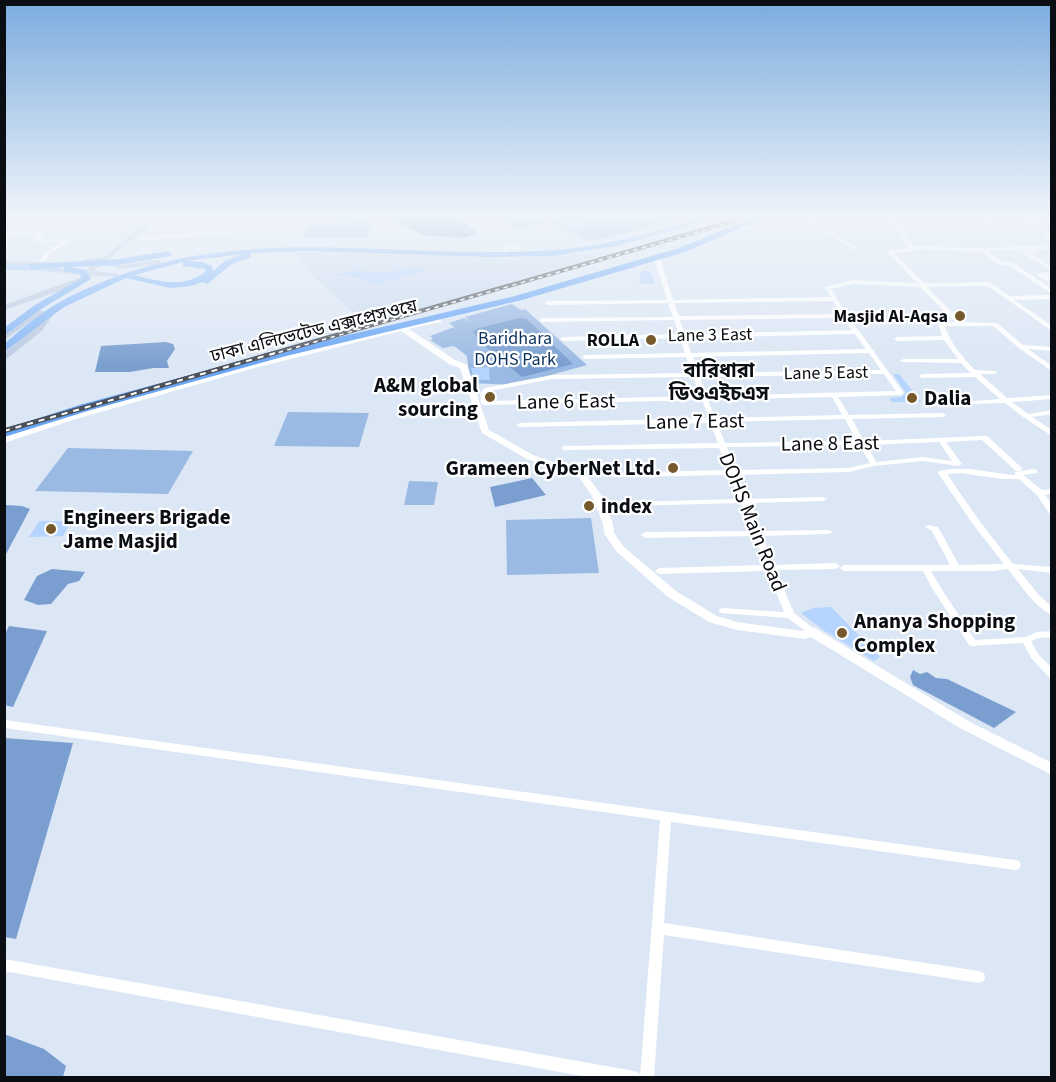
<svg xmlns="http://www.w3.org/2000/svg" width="1056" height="1082" font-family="'Source Sans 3','Noto Sans Bengali',sans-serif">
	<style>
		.built { fill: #cddcf0 }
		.green { fill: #9ab9e3 }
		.water { fill: #799ecf }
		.building { fill: #b5d4fe }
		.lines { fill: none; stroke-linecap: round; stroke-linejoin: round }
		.pedestrian { stroke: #fff; stroke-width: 4 }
		.minor { fill: #fff; fill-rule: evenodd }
		.tertiary { fill: #fff; fill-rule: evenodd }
		.secondary { fill: #bbcbe1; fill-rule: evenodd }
		.primary { fill: #a4c9f9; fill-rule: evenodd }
		.trunk { fill: #86b7f7; fill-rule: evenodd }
		.motorway { fill: #68a5f5; fill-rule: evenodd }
		.tram { stroke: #4c5159; stroke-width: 1.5 }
		.rail-far1-casing { stroke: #4c5159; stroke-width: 3 }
		.rail-casing { stroke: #4c5159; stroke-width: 4.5 }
		.rail-far1 { stroke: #fff; stroke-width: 1.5; stroke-dasharray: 4.5; stroke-linecap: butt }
		.rail { stroke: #fff; stroke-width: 2; stroke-dasharray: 6; stroke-linecap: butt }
		.poi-dot { fill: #75582c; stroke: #fff; stroke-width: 2 }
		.labels { text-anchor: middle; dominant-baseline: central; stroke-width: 4.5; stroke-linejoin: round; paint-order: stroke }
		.far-poi-label { font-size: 18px; font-weight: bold; fill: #0a0d12; stroke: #fff; text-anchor: end }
		.far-street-label { font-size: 18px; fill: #0a0d12; stroke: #fff }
		.far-park-label { font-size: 18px; fill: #0a305e; stroke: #fff }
		.far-quarter-label { font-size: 20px; font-weight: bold; fill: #0a0d12; stroke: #fff }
		.poi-label { font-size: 21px; font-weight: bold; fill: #0a0d12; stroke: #fff; text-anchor: start }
		.street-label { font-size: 21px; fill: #0a0d12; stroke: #fff }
	</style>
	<rect width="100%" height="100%" fill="#dce7f5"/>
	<path class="built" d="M296,252L536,257L615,252L366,324L306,269Z"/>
	<path class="green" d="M496,215H532L545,222L519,229Z
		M540,215H690L615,236L587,241Z
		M371,222L367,237L303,238L309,223Z
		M512,304L521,310L525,309L587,365L514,385L470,383L467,356L454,346L443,348L430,340L433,339L430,336L454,327L449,323L464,318L472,323L465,317Z
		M288,412L369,413L359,447L274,446Z
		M68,448L193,451L168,494L35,491Z
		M409,481L438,482L434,505H404Z
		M591,518L599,573L507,575L506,520Z"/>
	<path class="water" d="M383,215H457L478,234L462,238L423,235Z
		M519,318L527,319L573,364L522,377L485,346L473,332L476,329Z
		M166,342L173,344L175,349L167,361L169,368H153L130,372H95L101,346Z
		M532,478L546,495L495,507L490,487Z
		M5,505L22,506L30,509L5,556Z
		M52,569L85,572L79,581L68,584L51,604L38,605L24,600L37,576Z
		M9,626L47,631L13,707L4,705L5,634Z
		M913,670L920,674L927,672L936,678L947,679L1016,712L994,728L913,685L910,677Z
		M4,738L73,743L16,939L5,937Z
		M4,1034L44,1049L66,1066L63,1077H5Z"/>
	<path class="building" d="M575,219L590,228L576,231L561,222Z
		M418,267L424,268L420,272L378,284L367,282L362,278L335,275L351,271L391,272Z
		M646,270L651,272L655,284L639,283L640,272Z
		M489,367L490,380H474L471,368Z
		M893,374H899L921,402H892L889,398L901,397L906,393Z
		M39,521H72L63,536L29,537Z
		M831,607L880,657L874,661L823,630L801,613L813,608Z"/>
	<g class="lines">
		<path class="pedestrian" d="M684,218C695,216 702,225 713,222
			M503,256H506L507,246L518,247"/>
		<path class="minor" d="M204,215H230L161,221L159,220L161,219Z
			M799,215H805L859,249L854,250Z
			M884,215H889L899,228L935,230L946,225L986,223L984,215H1004L989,217L991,223L1028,222L1022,217L1024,216H1043L1045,217L1043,218H1029L1035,222H1052V224L1039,225L1051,233V234L1050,235L1052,237V241L1044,236L1043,235L1045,234L1033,225L947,227L936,233L902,231L914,246L982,248L1052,245V249L988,251L1001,262H1012L1052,289V294L1009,265H998L982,252L916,249L914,251L894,253L924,283L989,282L1010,296L1052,295V299L1014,300L1052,326V331L988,286L927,287L962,322L997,323L1023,345L1052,347V351L1028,349L1052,366V371L1019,348L993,326H945C951,344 962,357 975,370L996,371L997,372L994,374H980L1007,398L1052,395V399L1012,402L1028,414L1052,410V414L1032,417L1052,430V436L1023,417L1005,403L971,404V402L973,401L1000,399L975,377L922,378L919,376L922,374L971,373L961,363L901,362L900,361L903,359H958L944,340L897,341L894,339L897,337L942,336L938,324L939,323L955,322L920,287L852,284L831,289L848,316L872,349L874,350V352L904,393L901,395L838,397L849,415L943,413L946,415L943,417L852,419L864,441L984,436H987L1023,469L1019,471H1016L982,440L946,442L962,464L958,466L923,461L874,466L849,472L737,475L747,499L823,497L827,499L823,501L749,503L760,531L829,530L833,532L829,534L762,536L774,565L836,563L840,566L836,569L776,570L794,613L814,629L816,631L814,633H808L788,618L720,613L719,611L720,609L723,608L784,612L768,571L659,574L655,571L659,568L766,565L754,536L645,538L641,535L645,532L752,531L741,503L629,506L625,504L629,502L739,499L730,475L614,477L610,475L614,473L728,470L719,448L565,450L561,448L565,446L718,443L710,423L520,427L516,425L520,423L709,418L702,400L484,405L481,403L480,393L485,388L552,375L692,373L686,357L585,359L582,357L585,355L685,353L680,338L563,341L560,339L563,337L679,334L674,320L542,322L539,320L542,318L673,317L668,303L548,305L545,303L548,301L667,300L654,258L655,257L660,258L673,300L831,297L825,288L826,287L852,280L917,283L887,252L890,250L910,248ZM833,301L841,314L679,316L674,303ZM843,318L852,330L685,334L680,320ZM855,334L866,349L691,353L686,338ZM869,353L881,370L699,373L693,357ZM884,374L896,391L707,396L700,377ZM693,377L700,396L487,401L486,393L489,391L552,379ZM832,397L842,415L715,418L708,400ZM845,419L857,441L725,443L717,422ZM939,442L952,461L923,457L876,462L867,445ZM859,445L870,463L849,468L736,470L727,447Z
			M12,219L16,220L11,232L43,230L45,231L40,239H66L69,241L47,256V259L40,265H36V263L42,258V255L61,242L34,241L33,240L39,233L10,235L7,246L4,247V237Z
			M304,219L306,220V221L150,231L148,230L150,229Z
			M302,225H304V227L138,241L135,239L138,237Z
			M1025,250L1037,251V253L1031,254L1052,267V271L1023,253L1022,252Z
			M1052,272V276H1046L1050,279L1047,281L1037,275L1040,273Z
			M952,469H971L1011,475H1015V472L1034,469L1038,471L1037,473L1023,475L1042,490L1052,489V493L1045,495L1052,504V513H1049L1037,495L1019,479H1001L961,473L947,474L978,519L1013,564L1052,567V573L1018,569L1038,594L1052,607V615C1033,606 1020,584 1008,569L993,571H931L941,588L975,640L1025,637L1037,632L1052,631V637L1038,638L1031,641L1038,654L1052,668V678L1049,677L1031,658L1023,643L972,646L969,645L932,588L923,571H844L840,568L844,565H950L932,531L925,527L929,525L938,527L959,565L1004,564L972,523L938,473L939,471Z
			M4,720L1015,860L1019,861L1021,865L1019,869L1015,870L671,822L664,923L979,971L984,973L985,977L984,981L979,983L664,935L654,1078H593L4,971V959L634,1071L639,1073L640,1076L660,820L4,728Z"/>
		<path class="tertiary" d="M779,215H789L719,238L714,237Z
			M438,318H441V322L409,329L455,360L467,365L489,430L533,455L585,473L602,496L613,524L614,533L624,547L676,591L717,616L737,622L803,631L811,627L815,628L970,722L1052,763V775L960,728L811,637L805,639L737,630L709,622L668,597L616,551L604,533L603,524L592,496L579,477L527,459L482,433L460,368L449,364L401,331L251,369L76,419L4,443V437C147,390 292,354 438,318Z"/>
		<path class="secondary" d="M155,215H163L94,271L115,273L119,275L118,277L91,275L88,281L4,310V305L82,277L84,275L45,271L41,269L42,267L87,270L93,263L84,264V260L105,256Z
			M157,260H160V264L120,269L105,263L109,261L121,265Z
			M4,261L51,262L55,264L51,266L4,265Z
			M38,310L45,312L4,340V333Z
			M47,311L54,313L43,330L4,361V353L37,326Z"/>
		<path class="primary" d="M4,264L58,265L62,268L58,271L4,270Z"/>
		<path class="trunk" d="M714,215H728L617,246L552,256L491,257L306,251L251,253V257L232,264L207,284L203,282L191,286L170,288L126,278L64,307L4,352V344C24,327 44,310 67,298C230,215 383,262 555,250C609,246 662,230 714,215ZM243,254L226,260L213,271L212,266L203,262L186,261ZM183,262V266L205,269V272C183,289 158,281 134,275Z
			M168,251L172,254L171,256L119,265L70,267L86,270L91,279L41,309L4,336V328L35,305L82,278L80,274L64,271V267L33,269L29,266L30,264L119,259Z"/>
		<path class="motorway" d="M697,215H708L700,221H694L693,219Z
			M760,215H772L685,252L522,300L286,356L91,410L4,437V429L83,404L279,351L515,296L679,248Z"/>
		<path class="tram" d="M4,429L750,215"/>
		<g class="rail-far1-casing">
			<path id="rail-far1" d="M270,355L757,215"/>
		</g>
		<g class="rail-casing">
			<path id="rail" d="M4,431L275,353"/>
		</g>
		<use href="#rail-far1" class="rail-far1"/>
		<use href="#rail" class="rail"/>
	</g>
	<linearGradient id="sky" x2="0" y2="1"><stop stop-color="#7babde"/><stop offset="0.59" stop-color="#eff4fa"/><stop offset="1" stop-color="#eff4fa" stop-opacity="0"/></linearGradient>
	<rect width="1056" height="367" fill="url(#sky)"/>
	<g class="poi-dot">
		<circle cx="960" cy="316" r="6"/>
		<circle cx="651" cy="340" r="6"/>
		<circle cx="490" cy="397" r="6"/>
		<circle cx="912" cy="398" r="6"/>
		<circle cx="673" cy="468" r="6"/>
		<circle cx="589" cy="506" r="6"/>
		<circle cx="51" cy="529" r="6"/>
		<circle cx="842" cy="633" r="6"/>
	</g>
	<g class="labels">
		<g class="far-poi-label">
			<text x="948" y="316">Masjid Al-Aqsa</text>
			<text x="639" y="340">ROLLA</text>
		</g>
		<g class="far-street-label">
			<text transform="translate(314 331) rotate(-14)">ঢাকা এলিভেটেড এক্সপ্রেসওয়ে</text>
			<text transform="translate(710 335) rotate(-1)">Lane 3 East</text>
			<text transform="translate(826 373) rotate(-1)">Lane 5 East</text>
		</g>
		<g class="far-park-label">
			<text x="515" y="338">Baridhara<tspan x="515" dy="21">DOHS Park</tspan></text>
		</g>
		<g class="far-quarter-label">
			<text x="719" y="371">বারিধারা<tspan x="719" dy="23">ডিওএইচএস</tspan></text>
		</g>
		<g class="poi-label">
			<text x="478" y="385" text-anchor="end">A&amp;M global<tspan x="478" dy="24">sourcing</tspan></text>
			<text x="924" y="398">Dalia</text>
			<text x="661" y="468" text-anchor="end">Grameen CyberNet Ltd.</text>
			<text x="601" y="506">index</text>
			<text x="63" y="517">Engineers Brigade<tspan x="63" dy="24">Jame Masjid</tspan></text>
			<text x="854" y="621">Ananya Shopping<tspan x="854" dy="24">Complex</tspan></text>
		</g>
		<g class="street-label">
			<text transform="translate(566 401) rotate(-1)">Lane 6 East</text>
			<text transform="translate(695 421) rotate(-1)">Lane 7 East</text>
			<text transform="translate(830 443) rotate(-1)">Lane 8 East</text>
			<text transform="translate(753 522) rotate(68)">DOHS Main Road</text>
		</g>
	</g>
	<rect width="1056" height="1082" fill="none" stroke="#0a0d12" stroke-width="12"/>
</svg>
